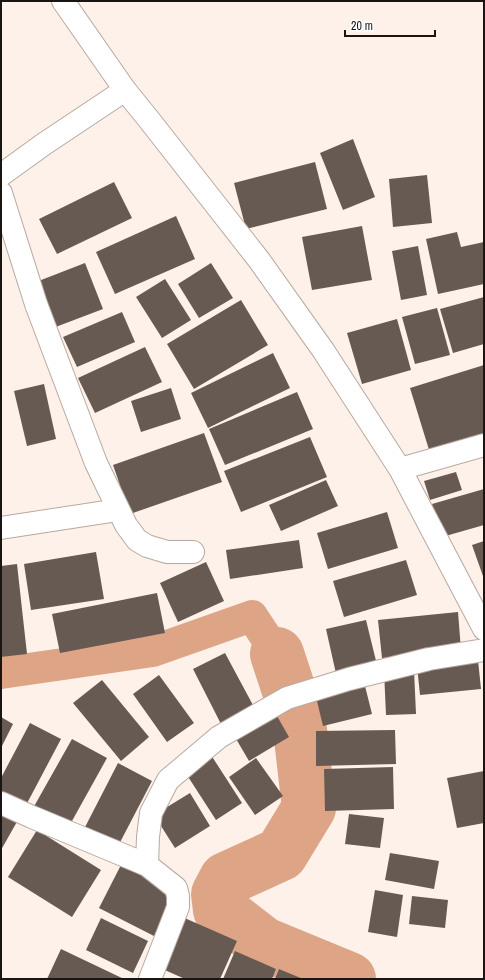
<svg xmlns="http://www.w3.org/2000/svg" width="485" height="980" font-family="'Archivo Narrow',sans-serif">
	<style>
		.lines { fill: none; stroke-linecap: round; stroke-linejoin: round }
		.canal { stroke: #dda585; stroke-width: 32 }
		.river { stroke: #dda585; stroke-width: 54 }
		.building { fill: #675a53 }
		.minor-casing { stroke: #b7a9a1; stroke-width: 24 }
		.minor { stroke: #fff; stroke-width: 22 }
	</style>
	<rect width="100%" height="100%" fill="#fdf1ea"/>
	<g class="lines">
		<path class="canal" d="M1,673L153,651L252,616L277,654"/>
		<path class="river" d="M277,654L299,721L309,808L281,854L226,879L218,894L220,910L264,944L349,979"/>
	</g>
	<path class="building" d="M353,139L375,197L343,210L320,153Z
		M315,162L327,209L246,229L234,183Z
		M427,175L432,223L393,227L389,179Z
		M114,182L132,218L57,254L39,219Z
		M176,216L195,259L115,294L96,252Z
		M362,226L372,280L312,290L302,237Z
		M457,232L461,247L484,242V284L438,294L426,239Z
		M418,246L427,295L401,300L392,251Z
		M85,263L103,309L53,328L36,282Z
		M211,263L233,298L199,318L178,284Z
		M165,279L191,320L162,338L136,297Z
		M484,297V344L453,353L440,309Z
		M241,300L268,345L194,389L167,344Z
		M437,308L450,355L415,364L402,317Z
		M122,312L135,342L77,367L63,337Z
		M397,319L411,370L362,384L347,333Z
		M145,347L162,382L95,413L78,378Z
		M273,353L290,388L208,428L191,393Z
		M484,365V436L430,453L410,388Z
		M44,384L56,439L27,446L14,391Z
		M171,388L181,419L141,432L131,401Z
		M297,392L313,429L225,465L209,429Z
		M204,433L222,482L130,514L113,465Z
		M310,437L327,477L241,512L224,471Z
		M456,472L462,490L430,500L424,481Z
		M326,480L338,506L281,531L269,505Z
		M484,489V525L442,537L432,504Z
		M387,512L398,548L328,569L317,533Z
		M299,540L303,568L230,579L226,550Z
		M484,541V579L472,545Z
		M96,552L104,599L31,610L24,564Z
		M406,560L417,595L344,617L333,581Z
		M206,562L224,601L178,622L160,583Z
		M17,564L27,654L1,657V566Z
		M157,593L165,633L60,653L52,614Z
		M458,612L461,650L382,658L378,620Z
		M366,620L378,669L337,678L326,629Z
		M225,653L254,707L221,724L193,669Z
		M478,660L481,689L420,695L417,666Z
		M414,670L416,714L386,715L384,671Z
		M159,675L194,723L167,742L133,694Z
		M102,680L149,737L121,761L73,703Z
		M365,686L372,714L323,726L316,697Z
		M273,709L289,737L249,761L232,732Z
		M1,717L13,724L1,748Z
		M30,723L61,739L24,809L1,797V778Z
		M395,730L396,764L316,766V731Z
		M72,739L107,758L67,830L32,810Z
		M211,755L242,803L216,820L185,772Z
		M256,758L283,796L255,815L229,777Z
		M118,763L152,781L116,850L82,833Z
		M393,767L394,809L325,811L324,769Z
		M484,771V823L457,828L447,778Z
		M190,793L210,826L175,848L154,815Z
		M1,810L18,820L1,850Z
		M349,814L384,818L380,848L345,844Z
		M37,830L101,870L72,917L8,877Z
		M390,853L439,861L434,889L385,880Z
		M121,865L175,893L154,936L99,908Z
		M375,890L403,895L397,937L368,932Z
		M412,896L448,900L445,928L409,924Z
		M180,916L237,941L220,979H185L158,967Z
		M101,918L148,941L133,973L86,950Z
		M61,949L124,979H47Z
		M235,951L276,969L272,979H223Z
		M279,969L303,979H275Z"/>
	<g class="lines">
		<g class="minor-casing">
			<path id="minor" d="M63,1L125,90L150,121L259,260L323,350L400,469L484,629
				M1,175L44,144L125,90
				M1,193L36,304L96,463L126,525L137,540L147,546L167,552H193
				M400,469L484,445
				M1,528L118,510
				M1,803L32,817L147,865
				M150,979L178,907V896L176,888L147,865L148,837L151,813L168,780L219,737L287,698L349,679L429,659L484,650"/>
		</g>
		<use href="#minor" class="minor"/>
	</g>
	<rect width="485" height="980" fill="none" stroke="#1a1512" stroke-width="4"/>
	<path d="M345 30v6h90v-6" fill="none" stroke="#1a1512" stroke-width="2"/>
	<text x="351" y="30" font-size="12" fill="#1a1512" stroke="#ffffff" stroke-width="3" paint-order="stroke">20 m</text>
</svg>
